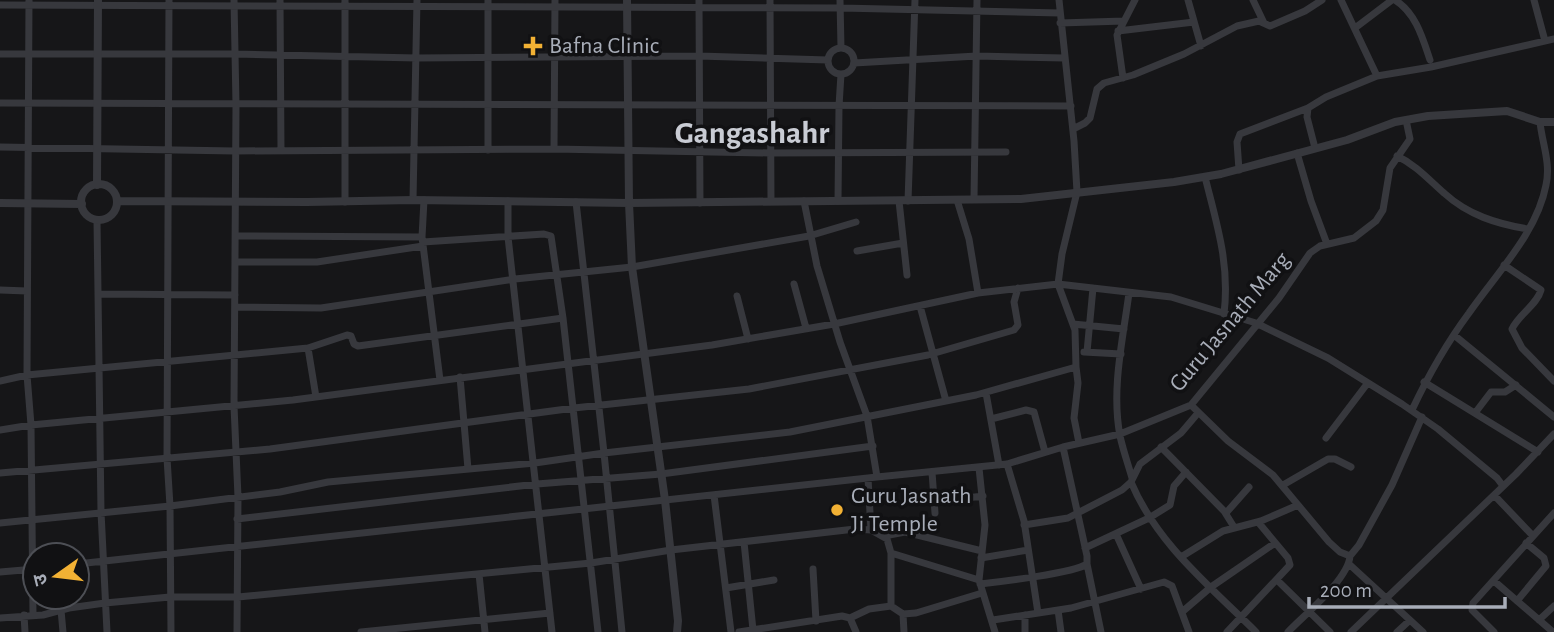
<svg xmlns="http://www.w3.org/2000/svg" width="1554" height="632" font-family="'Alegreya Sans','Noto Sans Devanagari',sans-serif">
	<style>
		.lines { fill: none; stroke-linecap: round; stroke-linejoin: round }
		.minor { stroke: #37383d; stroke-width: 7 }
		.tertiary { stroke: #37383d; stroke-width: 8 }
		.poi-dot { fill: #f2b134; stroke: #111113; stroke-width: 2.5 }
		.labels { text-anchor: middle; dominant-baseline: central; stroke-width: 7; stroke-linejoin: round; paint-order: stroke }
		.poi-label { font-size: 24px; fill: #a8adb8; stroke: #111113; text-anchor: start }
		.street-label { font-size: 24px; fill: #a8adb8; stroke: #111113 }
		.district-label { font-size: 32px; font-weight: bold; fill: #c9ccd4; stroke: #111113 }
	</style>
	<rect width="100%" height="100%" fill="#161618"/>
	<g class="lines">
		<path class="minor" d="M29,0L27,375L31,425L33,614
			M169,0L167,458L170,506L171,632
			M234,0L236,105L234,406L238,497L237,632
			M280,0L281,150
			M488,0V150
			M699,0L700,203
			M770,0L771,201
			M840,0L841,48
			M1188,0L1201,46
			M1253,0L1264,23
			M1341,0L1377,76L1431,67L1554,39
			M1395,0C1416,13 1423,39 1430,60
			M1534,0L1545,41
			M0,5L841,8L1060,13
			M1060,23L1124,21
			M1355,28L1392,0
			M1118,31L1194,22
			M828 61a13 13 0 1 1 26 0a13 13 0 1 1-26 0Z
			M0,54H236L417,58L699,56L828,60
			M854,63L977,56L1064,58
			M1123,78L1117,35L1135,0
			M0,103L1071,106
			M1073,129L1085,123L1090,118L1097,89L1104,83L1133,75L1184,54L1237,26L1259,21L1270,26L1305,11L1322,0
			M0,147L235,151L554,149L770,153L1006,152
			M1315,148L1307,117L1308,108L1326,97L1377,76
			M554,149L555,0
			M1297,153L1311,201L1327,244
			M1397,156C1416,165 1429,180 1444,193C1468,215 1497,224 1528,229
			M1239,170L1237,142L1240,134L1308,108
			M1205,177C1217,225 1230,264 1224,314
			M974,199L977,0
			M413,200L417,0
			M424,200L422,237L440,380
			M957,200L969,239L978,293
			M508,201V237L552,632
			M804,201L817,266L840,342L867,416L877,477
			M838,201L839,106L841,74
			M899,201L907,275
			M908,201L915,0
			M345,202V0
			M576,202L604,453L622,632
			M97,220L101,512L107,632
			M236,236L422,237
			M423,242L544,234L551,236L563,318L598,632
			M857,251L903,243
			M236,262H317L423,246
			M1504,265L1541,290C1537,305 1519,314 1512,329L1522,348L1554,381
			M794,284L806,328
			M0,290L27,291
			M1129,293C1123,339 1111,389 1120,436C1123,450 1128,464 1132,478
			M99,294L235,295
			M737,296L748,339
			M920,306L946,401
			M235,307L321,308L515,279L632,267L809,236L856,222
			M1073,324L1124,329
			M1454,335L1554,417
			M308,348L316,397
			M1084,352L1121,354
			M1087,352L1093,288
			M1076,367L1078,383L1074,418L1079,443
			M460,377L468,469
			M0,381L27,375L308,348L347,335L351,336L354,344L358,346L563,318
			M1424,382L1538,452
			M986,393L999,465
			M1191,405L1228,441L1273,475L1329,542L1340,552L1350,556L1359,545L1392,485L1422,417
			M1412,410C1428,376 1446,344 1469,313C1496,274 1537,233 1546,185C1551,163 1542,143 1540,122
			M1475,413L1491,392H1505L1516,385
			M991,419L1026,410L1034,412L1045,452
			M0,430L31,425L293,400L712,345L834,324L978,293L1058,284L1171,297L1256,323L1328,358L1402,404L1438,429L1497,478L1503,486
			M1326,438L1367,384
			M1161,447L1224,511L1234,527
			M1007,464L1024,521L1038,613
			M979,468L985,525L979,580L995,632
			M932,472L935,513
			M0,473L270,449L574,408L749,389L928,355L1014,330L1018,325L1014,302L1018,288
			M868,478L871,530
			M1131,482C1157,544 1210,586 1256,632
			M1283,485L1328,459H1335L1351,467
			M714,495L731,632
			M1494,495L1533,536
			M934,502L983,496
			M1226,513L1249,487
			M237,519L537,484L661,474L873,446
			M0,523L170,506L280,492L328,482L535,463L604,453L790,432L976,395L1076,367L1075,330L1058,284L1062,254L1077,192L1074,141L1059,0
			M1024,525L1068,518L1122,490L1131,482L1140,464L1181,433L1198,413
			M1116,534L1141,589
			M884,536L905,532L982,551
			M744,542L753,630
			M1085,548L1149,518L1170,505L1174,486L1186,472
			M891,553L979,580
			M1181,557L1223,531L1261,521L1298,505
			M981,558L1028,550
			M77,564L877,477L1007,464L1063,447L1120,434L1191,405L1279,298L1310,253L1320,246L1354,238L1376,221L1383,210L1390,168L1410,139L1406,120
			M1087,564L1101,632
			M1349,564L1423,632
			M813,569L816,621
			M0,572L35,569
			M479,574L485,632
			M1277,580L1330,632
			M1494,581L1553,632
			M980,584C999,582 1074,573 1087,564V556L1063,447
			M726,588L774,580
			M1517,601L1546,566L1544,558L1526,543
			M61,610L63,632
			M1058,610L1061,632
			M1182,612L1211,587L1275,543
			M903,614L904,632
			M24,615L25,632
			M1025,615V632
			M0,618L43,615L69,608L105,603L170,597H238L591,563L671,550L855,529L871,530L887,539L891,553V606
			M850,618L869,609L891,606L903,614L916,613L982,593
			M993,620L1071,608L1164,582L1172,586L1189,632
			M1539,620L1554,606
			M361,632L550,613
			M739,632L842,616L850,618L856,632
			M1227,632L1290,565L1288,558L1258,522
			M1288,632C1305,614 1348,580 1350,556
			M1351,632L1516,474L1554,434
			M1397,632L1409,621
			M1494,632L1472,610L1473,603L1554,513"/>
		<path class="tertiary" d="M627,0L629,203L632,267L665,500L678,621L677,632
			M81 202a18 18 0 1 1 36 0a18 18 0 1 1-36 0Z
			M97,185L98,0
			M117,201L307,202L413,200L629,203L1021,199L1174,182L1221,174L1347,140L1395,122L1428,116L1507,111L1540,122H1554
			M0,203L82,204"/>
	</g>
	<g class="poi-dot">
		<path d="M529.5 35.5h7v7h7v7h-7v7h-7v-7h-7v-7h7z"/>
		<circle cx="837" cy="510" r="7"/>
	</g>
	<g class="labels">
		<g class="poi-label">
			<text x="549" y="46">Bafna Clinic</text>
			<text x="851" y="496">Guru Jasnath<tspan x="851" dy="28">Ji Temple</tspan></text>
		</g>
		<g class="street-label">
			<text transform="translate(1230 322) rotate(-50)">Guru Jasnath Marg</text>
		</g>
		<g class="district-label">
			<text x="752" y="133">Gangashahr</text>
		</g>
	</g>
	<g transform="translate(56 576) rotate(256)"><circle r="33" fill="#111113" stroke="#4d4f55" stroke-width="2"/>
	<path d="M0-5L12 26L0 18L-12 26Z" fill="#f2b134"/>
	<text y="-10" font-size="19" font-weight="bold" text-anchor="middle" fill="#a8adb8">उ</text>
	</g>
	<path d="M1309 597v10h196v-10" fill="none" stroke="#a8adb8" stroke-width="3.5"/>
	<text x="1320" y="597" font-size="21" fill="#a8adb8" stroke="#111113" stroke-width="5" paint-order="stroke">200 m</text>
</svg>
